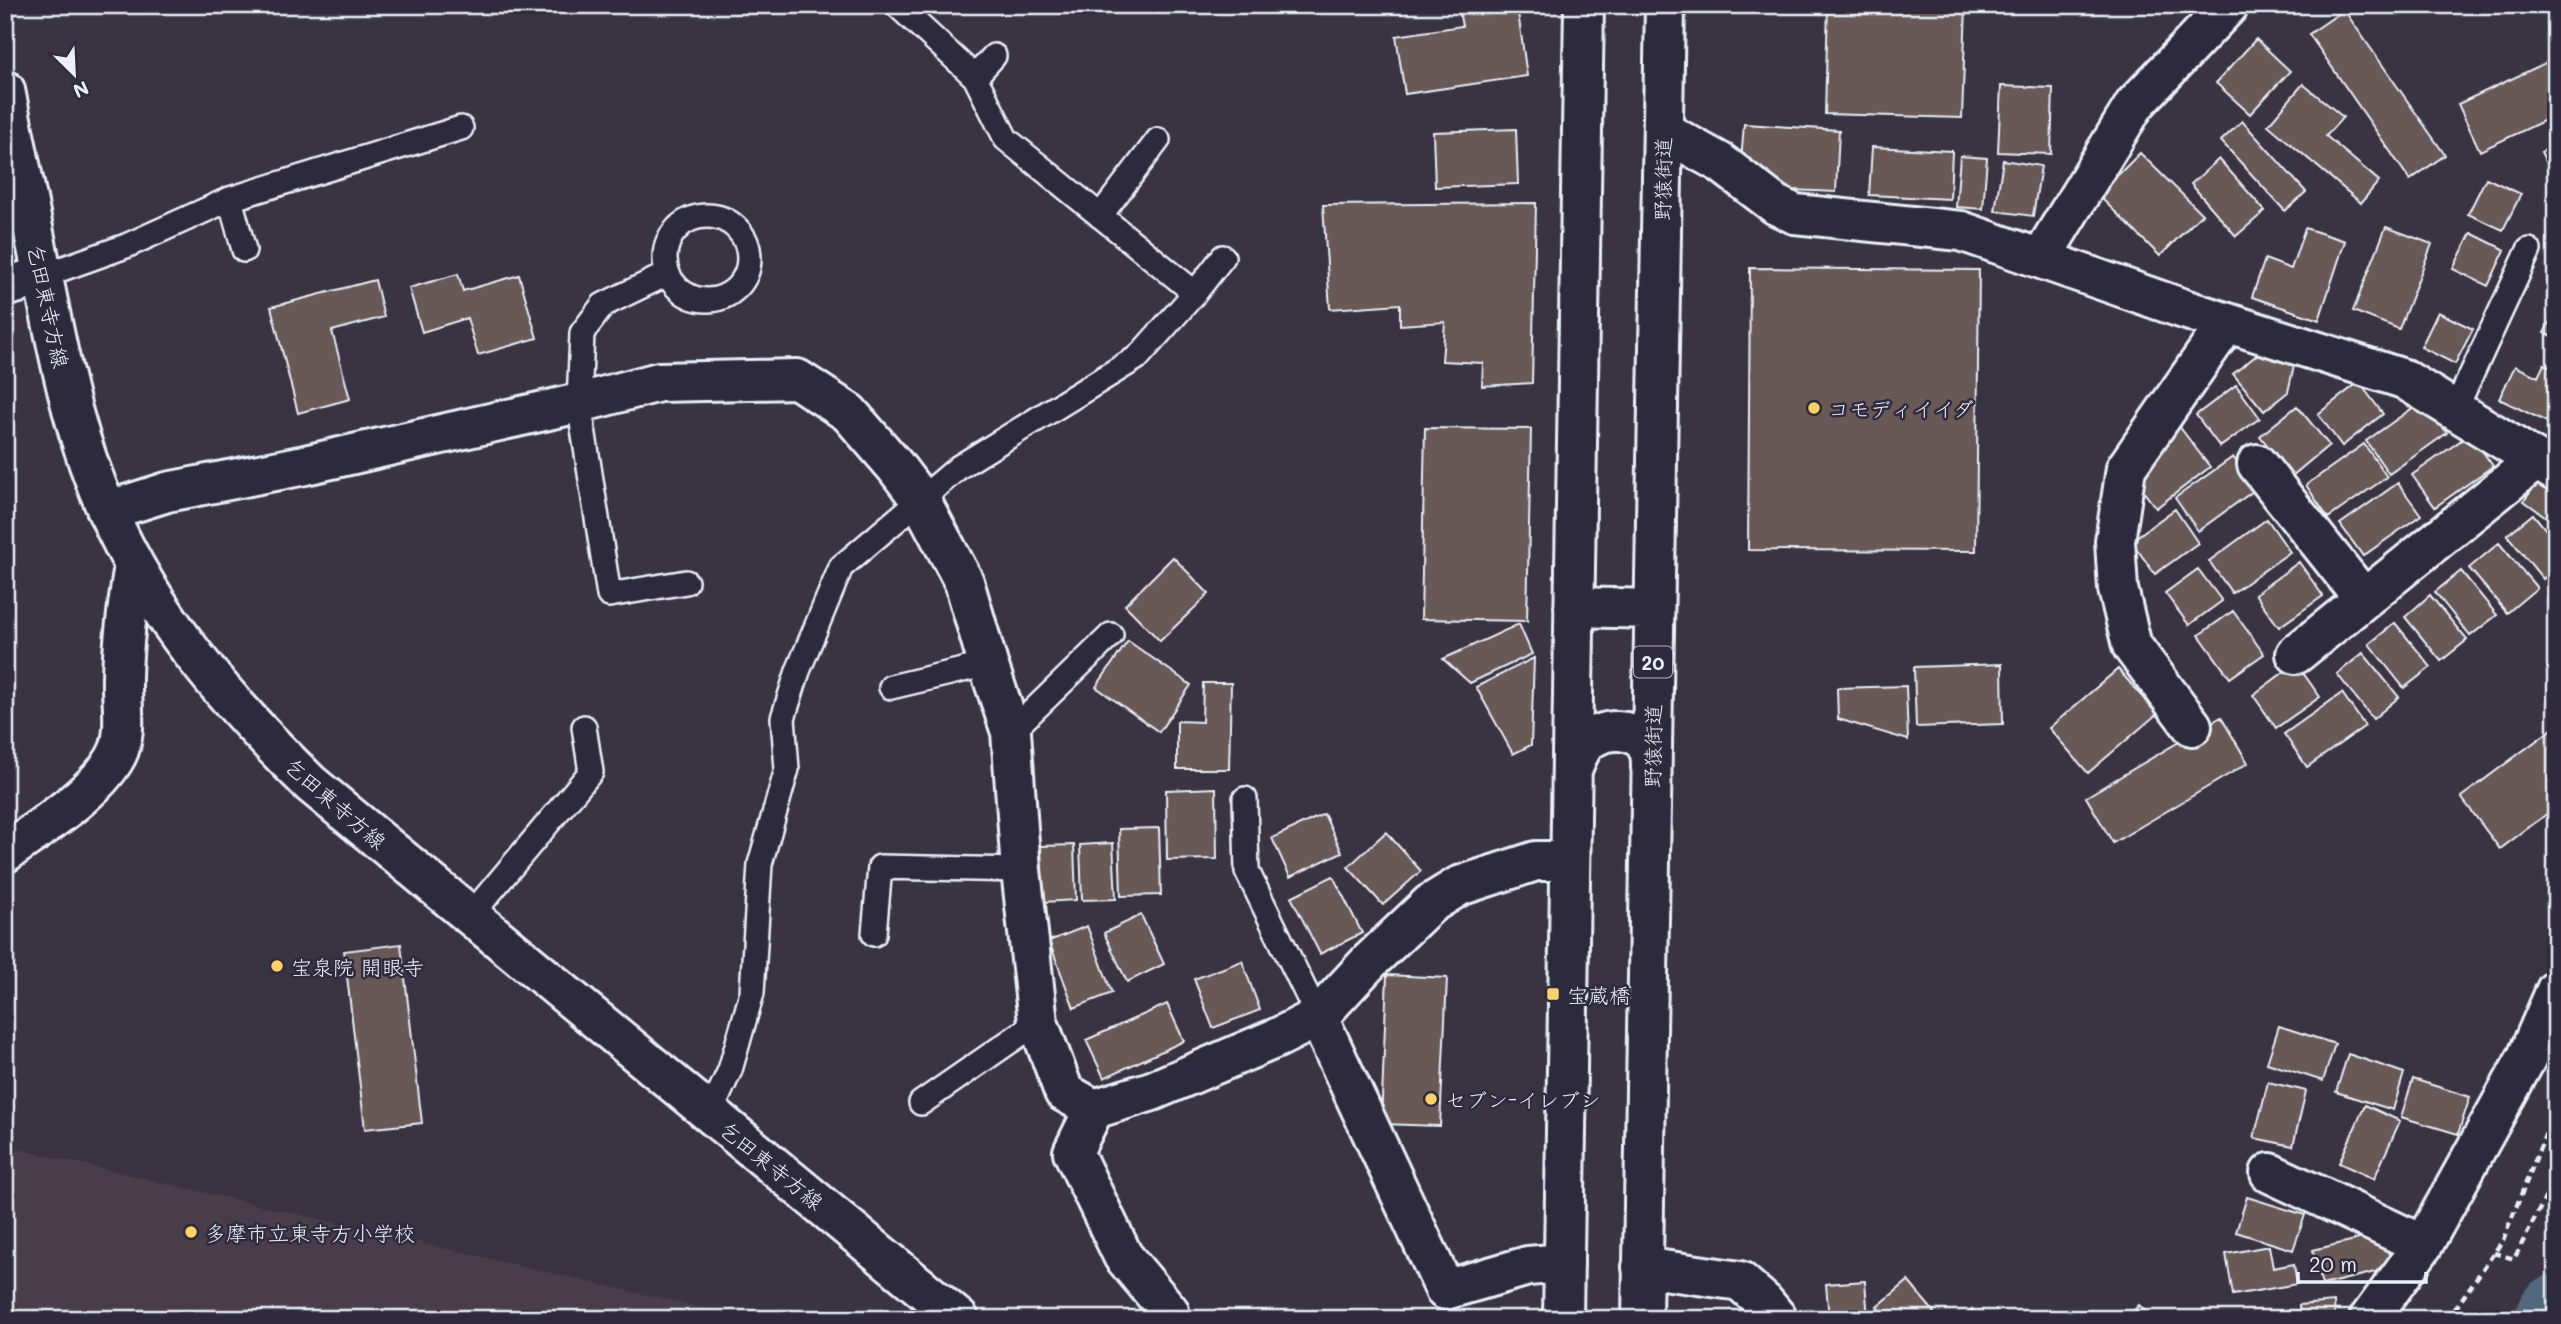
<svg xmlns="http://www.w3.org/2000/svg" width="2561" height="1324" font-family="Mali,'Klee One',sans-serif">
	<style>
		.built { fill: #483e48 }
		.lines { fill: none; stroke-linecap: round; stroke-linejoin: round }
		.river { stroke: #52687d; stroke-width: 77 }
		.building { fill: #685856; stroke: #e8f1f8; stroke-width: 2 }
		.service-casing { stroke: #e8f1f8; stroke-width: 28 }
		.minor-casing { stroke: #e8f1f8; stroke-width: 44 }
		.secondary-casing { stroke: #e8f1f8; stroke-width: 44 }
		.primary-casing { stroke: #e8f1f8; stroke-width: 44 }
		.path { stroke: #e8f1f8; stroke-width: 4.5; stroke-dasharray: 7 5; stroke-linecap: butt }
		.service { stroke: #2f2a3d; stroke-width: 23 }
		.minor { stroke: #2f2a3d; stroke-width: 38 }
		.secondary { stroke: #2f2a3d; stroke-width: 38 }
		.primary { stroke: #2f2a3d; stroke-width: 38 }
		.poi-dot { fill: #ffd166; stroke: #2f2a3d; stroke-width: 2.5 }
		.labels { text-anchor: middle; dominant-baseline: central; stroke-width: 5; stroke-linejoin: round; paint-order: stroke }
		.shield { fill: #2f2a3d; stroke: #b0b5c0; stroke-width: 2 }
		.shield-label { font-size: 19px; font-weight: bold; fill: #e8f1f8 }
		.street-label { font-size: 21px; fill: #e8f1f8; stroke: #2f2a3d }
		.poi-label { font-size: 21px; fill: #e8f1f8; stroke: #2f2a3d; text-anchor: start }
	</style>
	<rect width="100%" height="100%" fill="#3a3342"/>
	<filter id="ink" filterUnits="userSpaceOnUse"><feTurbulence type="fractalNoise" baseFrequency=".0143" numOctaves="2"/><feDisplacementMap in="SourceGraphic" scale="14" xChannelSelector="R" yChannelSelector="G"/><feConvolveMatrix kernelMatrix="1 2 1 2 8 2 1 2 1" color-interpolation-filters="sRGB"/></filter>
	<g filter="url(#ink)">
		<path class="built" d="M5,1146L750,1319H5Z"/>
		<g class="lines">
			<path class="river" d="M2553,1319L2556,1313"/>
		</g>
		<path class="building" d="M1496,5H1517L1527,76L1405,94L1396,36L1462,26L1459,11Z
			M1828,5H1966L1962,118L1825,114Z
			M2024,5H2079V9L2024,8Z
			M2344,10L2445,155L2410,180L2309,34Z
			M2256,39L2290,71L2250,114L2216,83Z
			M2556,58V115L2480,151L2458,104Z
			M2303,84L2343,117L2326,136L2379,181L2361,203L2268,125Z
			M2001,86L2053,88L2051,154L1998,152Z
			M2242,121L2306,192L2285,211L2221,141Z
			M1744,124L1839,130L1836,192L1792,190L1741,162Z
			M1516,129L1518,184L1435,187L1433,132Z
			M2556,145V181L2541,152Z
			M1872,147L1952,151L1950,199L1869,195Z
			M2140,153L2202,214L2160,256L2098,195Z
			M1960,156L1987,158L1983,209L1956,207Z
			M2219,159L2265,211L2236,236L2191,184Z
			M2003,160L2041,166L2033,216L1995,211Z
			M2486,178L2521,194L2503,230L2468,214Z
			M1536,203L1532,383L1482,386L1483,363L1442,361L1445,322L1400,325V304L1330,309L1323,205Z
			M2386,227L2432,244L2399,329L2353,311Z
			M2305,228L2345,241L2319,320L2252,297L2265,259L2291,269Z
			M2471,233L2505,250L2488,286L2453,269Z
			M1750,268L1979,270L1976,551L1748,550Z
			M458,274L463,291L519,275L537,338L478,355L467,318L422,332L409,288Z
			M375,280L384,317L332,331L350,399L298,413L271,307Z
			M2556,310V339L2544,333Z
			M2438,312L2473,329L2455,364L2421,347Z
			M2258,354L2295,361L2288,392L2264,411L2233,374Z
			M2544,364L2556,370V409L2549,423L2499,399L2515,366L2538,377Z
			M2359,382L2383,414L2342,446L2318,414Z
			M2236,385L2260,418L2220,447L2196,415Z
			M2424,400L2447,433L2389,474L2366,441Z
			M2297,406L2329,445L2292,476L2260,436Z
			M2179,426L2210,467L2156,508L2140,487L2148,450Z
			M1425,428L1531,429L1527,621L1421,619Z
			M2470,434L2493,466L2435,507L2412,475Z
			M2364,444L2387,477L2328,518L2306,485Z
			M2233,457L2256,489L2198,531L2175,498Z
			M2540,479L2556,490V524L2524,501Z
			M2398,483L2421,515L2363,556L2340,524Z
			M2175,509L2198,543L2155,574L2131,541Z
			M2533,514L2556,542V568L2543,579L2507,535Z
			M2267,519L2290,552L2232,593L2209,561Z
			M2499,543L2537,588L2507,613L2469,568Z
			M1173,557L1209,594L1160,641L1125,605Z
			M2299,562L2323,596L2279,627L2255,594Z
			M2198,569L2222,601L2189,625L2165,593Z
			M2461,571L2497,615L2470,636L2435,592Z
			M2430,595L2467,640L2441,661L2405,617Z
			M2233,611L2264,654L2230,678L2199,635Z
			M2395,623L2431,667L2404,688L2369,644Z
			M1519,624L1532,654L1470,683L1443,659Z
			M1128,641L1191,685L1159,732L1096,687Z
			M2363,653L2399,697L2373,719L2337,674Z
			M1534,658L1531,745L1513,754L1476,687Z
			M2296,663L2320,697L2276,728L2253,695Z
			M2002,664L2003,724L1916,727L1914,667Z
			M2118,669L2157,714L2088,773L2049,728Z
			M1203,683H1231L1229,769H1177V721L1202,722Z
			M1906,686L1908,740L1838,719L1837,688Z
			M2342,693L2365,726L2307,767L2284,734Z
			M2221,717L2248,763L2113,843L2086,797Z
			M2556,726V807L2500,849L2461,797Z
			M1216,788L1217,859L1167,860L1166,790Z
			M1324,814L1342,852L1290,877L1272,838Z
			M1159,828L1161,895L1121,896L1119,829Z
			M1386,832L1421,871L1383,905L1348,867Z
			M1113,843L1116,899L1082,900L1080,845Z
			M1074,845L1076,900L1043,902L1041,846Z
			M1333,876L1362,933L1320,954L1291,897Z
			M1141,915L1164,964L1127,982L1104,933Z
			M1087,926L1112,993L1074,1008L1049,941Z
			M401,944L422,1123L365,1129L344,951Z
			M1242,961L1260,1010L1213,1028L1194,979Z
			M1387,975L1447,978L1440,1126L1381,1124Z
			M1167,1004L1184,1041L1104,1078L1086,1040Z
			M2279,1026L2335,1044L2323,1081L2267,1063Z
			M2348,1054L2404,1073L2393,1110L2336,1092Z
			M2413,1079L2470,1097L2458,1134L2401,1117Z
			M2268,1082L2306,1091L2293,1146L2254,1138Z
			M2365,1105L2400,1121L2374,1179L2339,1163Z
			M2247,1197L2305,1215L2293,1250L2236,1232Z
			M2384,1233L2392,1268L2322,1285L2313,1250Z
			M2269,1246L2273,1268L2294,1264L2297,1284L2233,1295L2226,1254Z
			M1865,1281L1868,1319H1829L1826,1284Z
			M1908,1281L1934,1312L1927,1319H1887L1877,1307Z
			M2334,1302L2335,1319H2300L2299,1305Z
			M2139,1305L2153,1319H2126Z
			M1972,1309L1982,1319H1963Z
			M2295,1311L2296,1319H2259V1313Z
			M1336,1312L1519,1318V1319H1336Z"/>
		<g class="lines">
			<g class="service-casing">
				<path id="service" d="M897,5L975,77L1006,139L1195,293
					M975,77L994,56
					M230,199L244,250
					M665 258a42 42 0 1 1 84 0a42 42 0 1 1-84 0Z
					M1100,216L1158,140
					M667,274L603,305L582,333L579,403L609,595L686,582
					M42,276L126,246L230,199L461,128
					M2455,410L2529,250
					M891,687L988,664
					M1011,732L1111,635
					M1245,799L1247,871L1318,1017
					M470,916L591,772L584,727
					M874,934L880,867L1021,870
					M921,1103L1038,1022
					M710,1114L730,1070L752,993L760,864L787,769L783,718L798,671L841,567L959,467L1138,357L1195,293L1223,257"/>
			</g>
			<g class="minor-casing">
				<path id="minor" d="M1663,131L1721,163L1776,205L1795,214L1961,231L2187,310L2404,379L2556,472
					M2041,258L2135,104L2229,5
					M5,287L42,276
					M2257,464L2364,599
					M107,511L167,492L305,465L579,403L659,382L797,379L849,413L895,466L920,499L964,582L988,664L1011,732L1021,870L1038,1022L1064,1092L1094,1109L1152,1091L1279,1037L1318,1017L1370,961L1430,904L1459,886L1536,861H1570
					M2296,654L2536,460
					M2192,726L2132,646L2118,589L2115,541L2126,468L2227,323
					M5,853C38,829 104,788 119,750C127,727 121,700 122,676C123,638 128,602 134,565
					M1318,1017L1445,1290L1528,1266L1564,1263
					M1094,1109L1073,1152L1123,1256L1169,1311
					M2270,1173L2423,1245
					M1642,1267L1740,1281L1764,1302L1778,1319
					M2369,1319L2423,1245L2527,1057L2556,990"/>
			</g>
			<g class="secondary-casing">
				<path id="secondary" d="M5,90C20,162 34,235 49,307C63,377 78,445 107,510C154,618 228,703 311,784L959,1319"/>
			</g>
			<g class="primary-casing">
				<path id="primary" d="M1574,607L1654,609
					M1572,770C1575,762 1579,752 1584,745C1600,726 1640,725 1649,751C1651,756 1651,763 1651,768
					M1563,1319L1584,5
					M1642,1319L1665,5"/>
			</g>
			<path class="path" d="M2494,1253L2514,1259L2556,1177
				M2448,1319L2503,1240L2556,1108"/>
			<use href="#service" class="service"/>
			<use href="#minor" class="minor"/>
			<use href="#secondary" class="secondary"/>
			<use href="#primary" class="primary"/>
		</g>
	</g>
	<g class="poi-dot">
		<circle cx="1814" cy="408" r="7"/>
		<circle cx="277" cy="966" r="7"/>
		<rect x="1546" y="987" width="14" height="14" rx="3.5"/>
		<circle cx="1431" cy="1099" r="7"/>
		<circle cx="191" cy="1232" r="7"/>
	</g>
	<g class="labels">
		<rect class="shield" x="1634" y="646.5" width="38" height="31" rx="5"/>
		<g class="shield-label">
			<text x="1653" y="662">20</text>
		</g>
		<g class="street-label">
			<text transform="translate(1662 179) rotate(-89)">野猿街道</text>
			<text transform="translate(49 306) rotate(78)">乞田東寺方線</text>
			<text transform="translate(1652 746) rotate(-89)">野猿街道</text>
			<text transform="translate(336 803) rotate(41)">乞田東寺方線</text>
			<text transform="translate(772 1165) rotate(39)">乞田東寺方線</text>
		</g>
		<g class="poi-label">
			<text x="1828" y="408">コモディイイダ</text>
			<text x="291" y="966">宝泉院 開眼寺</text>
			<text x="1567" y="994">宝蔵橋</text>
			<text x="1445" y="1099">セブン-イレブン</text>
			<text x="205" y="1232">多摩市立東寺方小学校</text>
		</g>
	</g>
	<rect width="2561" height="1324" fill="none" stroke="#2f2a3d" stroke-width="28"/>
	<rect x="14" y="14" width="2533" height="1296" fill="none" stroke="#e8f1f8" stroke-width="2.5" filter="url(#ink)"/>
	<g transform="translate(74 74) rotate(156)" stroke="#2f2a3d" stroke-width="5" paint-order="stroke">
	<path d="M0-5L12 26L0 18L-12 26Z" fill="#e8f1f8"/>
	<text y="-10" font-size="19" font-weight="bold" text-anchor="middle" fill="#e8f1f8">N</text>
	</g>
	<path d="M2298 1272v10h128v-10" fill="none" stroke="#e8f1f8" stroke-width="3.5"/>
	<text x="2309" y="1272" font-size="21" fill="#e8f1f8" stroke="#2f2a3d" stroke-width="5" paint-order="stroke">20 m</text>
</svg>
